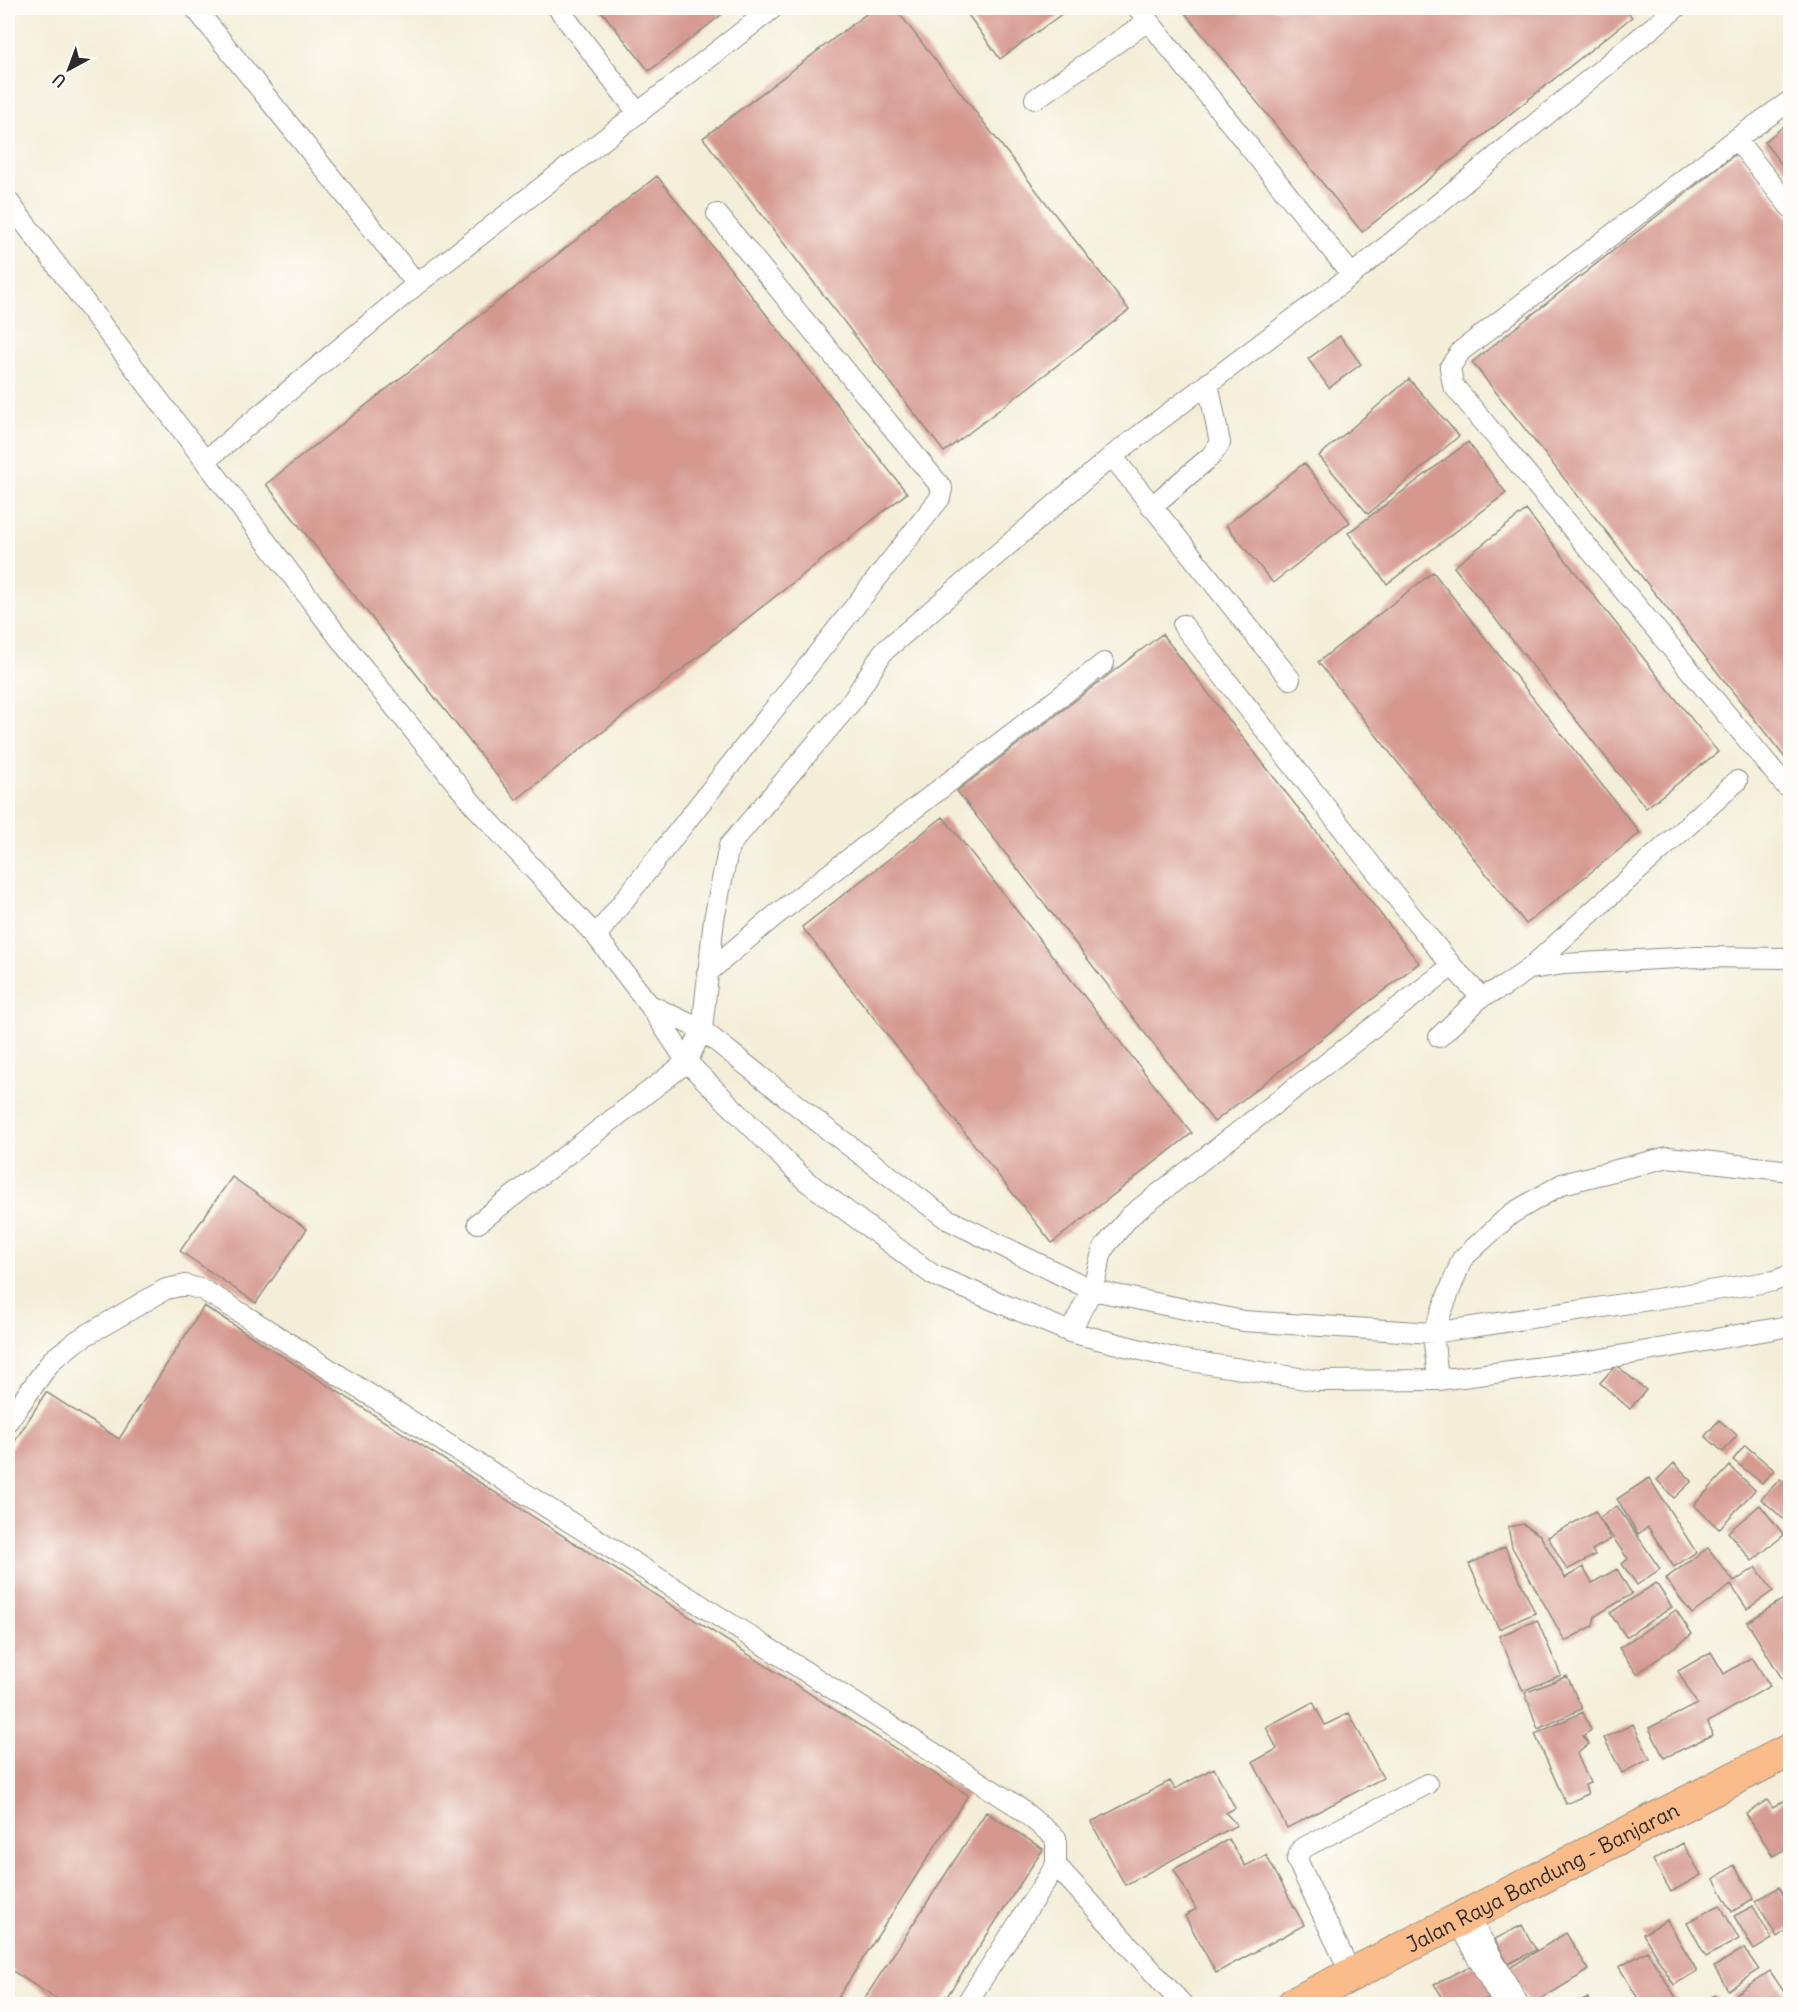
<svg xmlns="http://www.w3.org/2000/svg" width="1798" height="2012" font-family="Delius,sans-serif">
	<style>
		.building { fill: #d5988e }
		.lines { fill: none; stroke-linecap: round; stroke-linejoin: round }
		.service-casing { stroke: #908c82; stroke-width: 22 }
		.minor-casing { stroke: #908c82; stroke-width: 35 }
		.primary-casing { stroke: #908c82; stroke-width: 35 }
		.service { stroke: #fff; stroke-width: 20 }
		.minor { stroke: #fff; stroke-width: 33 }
		.primary { stroke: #fabc8b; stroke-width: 33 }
		.labels { text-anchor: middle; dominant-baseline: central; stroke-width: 6; stroke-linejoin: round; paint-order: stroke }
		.street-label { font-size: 21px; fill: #2b2b2b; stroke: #fdfcf7 }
	</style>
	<rect width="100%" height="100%" fill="#fdfcf7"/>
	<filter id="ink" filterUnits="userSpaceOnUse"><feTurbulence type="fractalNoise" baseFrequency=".0167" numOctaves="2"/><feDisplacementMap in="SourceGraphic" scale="12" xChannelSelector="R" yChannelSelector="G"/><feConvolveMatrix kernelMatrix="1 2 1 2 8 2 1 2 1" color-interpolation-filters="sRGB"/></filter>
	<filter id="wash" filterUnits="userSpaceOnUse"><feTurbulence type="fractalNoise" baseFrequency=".008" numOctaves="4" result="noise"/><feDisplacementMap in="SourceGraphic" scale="24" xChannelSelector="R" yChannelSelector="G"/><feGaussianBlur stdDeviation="1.35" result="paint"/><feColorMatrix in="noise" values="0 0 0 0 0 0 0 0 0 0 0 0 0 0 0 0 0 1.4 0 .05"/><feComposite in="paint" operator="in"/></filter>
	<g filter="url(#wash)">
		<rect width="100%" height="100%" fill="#f4eed9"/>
		<g id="blocks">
			<path class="building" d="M599,8H730L649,71Z
				M874,8H895L1129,310L944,452L703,138Z
				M966,8H1070L1000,59L964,9Z
				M1181,8H1624L1632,17L1362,232Z
				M1790,121V175L1764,142Z
				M1738,152L1790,219V764L1472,362Z
				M657,176L907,493L516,800L266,484Z
				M1340,336L1361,364L1329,388L1308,359Z
				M1409,379L1459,436L1368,514L1319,456Z
				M1468,442L1506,493L1387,584L1348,533Z
				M1304,463L1350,522L1273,583L1226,525Z
				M1526,510L1718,752L1646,808L1454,567Z
				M1433,572L1640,833L1526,924L1318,662Z
				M1162,634L1419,963L1214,1122L957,791Z
				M943,817L1192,1133L1052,1243L802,927Z
				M232,1177L307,1229L256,1303L180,1251Z
				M204,1306L968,1795L834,2004H64L8,1968V1452L46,1392L119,1439Z
				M1616,1365L1646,1390L1630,1409L1600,1383Z
				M1719,1420L1737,1435L1723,1452L1705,1436Z
				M1745,1445L1774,1470L1762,1483L1733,1460Z
				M1674,1463L1692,1481L1674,1498L1657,1480Z
				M1730,1466L1755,1490L1719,1529L1694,1505Z
				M1649,1478L1696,1552L1674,1567L1648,1527L1638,1534L1617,1499Z
				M1780,1479L1790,1489V1520L1788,1523L1761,1499Z
				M1760,1505L1784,1535L1752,1561L1728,1532Z
				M1617,1506L1660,1569L1637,1585L1622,1564L1628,1559L1599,1518Z
				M1595,1511L1611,1539L1592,1550L1595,1555L1567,1570L1548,1537Z
				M1523,1524L1540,1535L1565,1578L1583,1567L1592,1583L1617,1569L1632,1594L1595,1616L1593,1626L1565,1641L1512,1547L1508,1527Z
				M1505,1547L1535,1613L1499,1629L1469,1564Z
				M1708,1548L1734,1582L1756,1567L1773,1591L1747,1609L1731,1585L1692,1614L1665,1579Z
				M1656,1583L1672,1607L1626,1637L1610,1613Z
				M1788,1596L1790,1600V1682L1786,1685L1747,1622Z
				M1676,1610L1692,1634L1637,1674L1619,1648Z
				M1537,1620L1561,1675L1523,1691L1499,1636Z
				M1711,1652L1724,1674L1752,1657L1770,1686L1708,1722L1712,1735L1664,1758L1649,1728L1697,1704L1678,1671Z
				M1567,1676L1582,1709L1538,1729L1525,1693Z
				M1313,1702L1325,1725L1349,1713L1383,1778L1287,1828L1253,1762L1277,1749L1266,1727Z
				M1583,1712L1591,1730L1583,1736L1589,1744L1577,1754L1590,1783L1585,1785L1588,1794L1566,1804L1535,1734Z
				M1633,1724L1650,1759L1622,1773L1604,1738Z
				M1214,1768L1235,1808L1226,1813L1237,1825L1125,1885L1091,1822L1170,1781L1175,1789Z
				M1790,1797V1846L1773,1856L1746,1814L1767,1800L1773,1808Z
				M986,1812L1043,1849L942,2004H861Z
				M1229,1839L1245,1866L1266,1855L1304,1925L1216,1973L1185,1916L1196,1909L1174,1869Z
				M1683,1843L1701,1875L1671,1892L1653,1860Z
				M1734,1865L1754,1898L1732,1912L1714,1879Z
				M1779,1887L1790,1908V1927L1777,1937L1756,1901Z
				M1720,1905L1739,1939L1706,1957L1687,1922Z
				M1753,1906L1772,1939L1754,1950L1734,1916Z
				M1667,1920L1697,1971L1674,1985L1643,1934Z
				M1522,1925L1536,1950L1508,1964L1495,1939Z
				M1566,1933L1589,1970L1533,2004H1530L1508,1969Z
				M1744,1948L1759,1970L1728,1990L1714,1967Z
				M1647,1951L1680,2004H1641L1619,1967Z
				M1478,1962L1496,1994L1476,2004H1447L1434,1984Z
				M1770,1971L1790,2001L1784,2004H1735L1731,1997Z
				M1715,1995L1721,2004H1699Z
				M1588,1998L1591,2004H1576Z"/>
		</g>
	</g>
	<g filter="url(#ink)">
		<use href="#blocks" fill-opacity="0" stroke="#908c82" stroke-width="1.5"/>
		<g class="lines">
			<g class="service-casing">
				<path id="service" d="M195,8L417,284
					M558,8L638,113L773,8
					M1138,8L1352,275
					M1035,99L1148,21
					M1790,101L1736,139L1461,351L1450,367L1453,385L1786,786L1790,788
					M1736,139L1790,207
					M8,201L347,648L473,804L596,936L650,1006L687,1062L805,1180L933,1275L1070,1332L1177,1359L1319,1381L1438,1380L1590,1361L1790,1326
					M1112,456L1290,679
					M205,461L417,284L638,113
					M1151,507L1211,456L1220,443L1208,383
					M1183,625L1401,903L1452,966L1481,997L1503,987L1529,969L1563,964L1696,957L1790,958
					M596,936L940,498L942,488L717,214
					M1529,969L1737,781
					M707,973L772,918L1104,663
					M652,1006L702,1030L827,1129L947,1219L1092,1290L1243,1321L1433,1333L1774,1281L1790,1275
					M1439,1037L1481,997
					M478,1223L687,1062L702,1030L714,919L729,846L853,700L883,652L1112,456L1352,275L1676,8
					M1070,1332L1092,1290L1103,1249L1130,1216L1452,966
					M1438,1380L1433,1333L1462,1259L1511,1214L1562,1184L1668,1157L1790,1171
					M8,1421L52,1360L78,1340L166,1289L185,1285L203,1290L222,1301L1014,1804L1056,1838V1865L966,2004
					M1056,1865L1182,2004
					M1352,1976L1297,1860L1301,1849L1427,1784"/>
			</g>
			<g class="minor-casing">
				<path id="minor" d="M1463,1919L1511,2004"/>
			</g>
			<g class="primary-casing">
				<g id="primary">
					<path id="s1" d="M1294,2004L1790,1750"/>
				</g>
			</g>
			<use href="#service" class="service"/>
			<use href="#minor" class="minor"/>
			<use href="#primary" class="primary"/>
		</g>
	</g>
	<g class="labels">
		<g class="street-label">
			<text stroke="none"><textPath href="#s1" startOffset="279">Jalan Raya Bandung - Banjaran</textPath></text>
		</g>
	</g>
	<rect width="1798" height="2012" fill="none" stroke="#fdfcf7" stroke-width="30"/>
	<g transform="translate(69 69) rotate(221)" stroke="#fdfcf7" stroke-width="4.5" paint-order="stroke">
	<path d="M0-4.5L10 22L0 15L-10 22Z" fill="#2b2b2b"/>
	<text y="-9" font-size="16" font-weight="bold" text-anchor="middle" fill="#2b2b2b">U</text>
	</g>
</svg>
